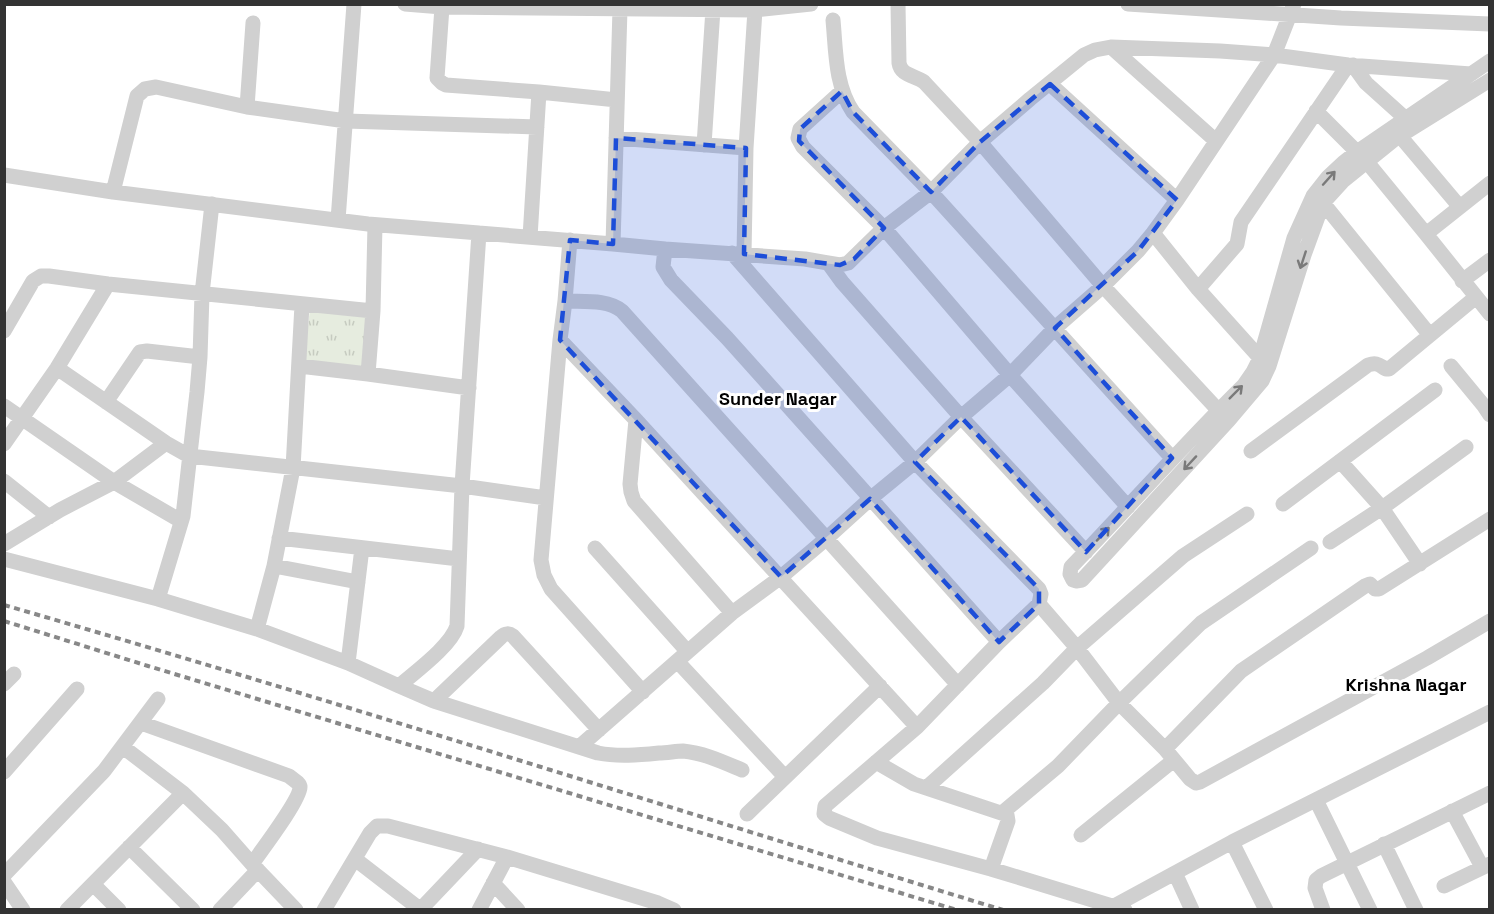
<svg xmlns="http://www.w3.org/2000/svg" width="1494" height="914" font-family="'Space Grotesk',sans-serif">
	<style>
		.park { fill: url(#park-tufts) }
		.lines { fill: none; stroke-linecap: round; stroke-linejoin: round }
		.minor { stroke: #d0d0d0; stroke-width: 15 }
		.rail { stroke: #888; stroke-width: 4; stroke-dasharray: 6 4.5; stroke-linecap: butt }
		.oneway { stroke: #7a7a7a }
		.marked { fill: #1d4ed8; fill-opacity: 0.2; stroke: #1d4ed8; stroke-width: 4.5; stroke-dasharray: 12 8; stroke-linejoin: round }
		.labels { text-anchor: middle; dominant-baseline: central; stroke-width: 6; stroke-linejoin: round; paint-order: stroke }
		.neighbourhood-label { font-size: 18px; font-weight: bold; fill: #000; stroke: #fff }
	</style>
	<defs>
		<pattern id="park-tufts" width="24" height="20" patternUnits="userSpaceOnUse" patternTransform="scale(1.5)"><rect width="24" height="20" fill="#e6ecdf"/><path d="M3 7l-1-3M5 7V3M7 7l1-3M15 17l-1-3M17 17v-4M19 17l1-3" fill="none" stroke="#c6cbc0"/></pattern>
	</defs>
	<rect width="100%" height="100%" fill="#fff"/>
	<path class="park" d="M310,308L370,314L366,368L304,362Z"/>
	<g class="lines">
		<path class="minor" d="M405,4L442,7L755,10L811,4
			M898,4L899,63C901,76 915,75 924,82L980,142L1103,286L1218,410
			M1128,4L1341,18L1490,24
			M442,7L437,78L442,83L446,85L539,92L617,100
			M833,20C836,52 835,85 853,112L931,192L1172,458
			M1111,47L1216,141
			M1490,61L1357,152L1343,163L1328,177L1313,196L1294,238L1260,358L1253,372L1244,385C1184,444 1129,507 1071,567L1070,574L1073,580L1076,581L1082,580L1229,420L1262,381L1269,366L1304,255L1323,203L1343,181L1395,139L1490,80
			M1353,65L1366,83L1406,119
			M1050,84L1177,200
			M842,91L800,129L798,138L803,147L884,228L1010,375L1128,507
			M247,107L253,23
			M1316,111L1367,162L1426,234L1490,314
			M1400,136L1459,206
			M616,138L746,148
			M704,145L713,9
			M4,175L113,192L368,224L613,244L665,249L805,259L840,265L848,263L884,228L931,192L980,142L1030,99L1084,55L1095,50L1111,47L1220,51L1274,55L1348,65L1471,74
			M113,192L137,96L145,89L156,87L247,107L346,121L537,127
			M1316,198L1323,203L1429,334
			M338,220L354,4
			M1153,233L1198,289L1260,358
			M1426,234L1490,183
			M530,237L539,92
			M570,240L565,301L560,340L541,560L544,575L551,589L643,692
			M613,244L620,9
			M665,249L663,267L671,280L727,338L999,642
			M732,253L915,462L1039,589L1041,594L1039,604L999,642L917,727L825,806L824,814L829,818L877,838L991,869L1125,910
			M744,254L746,148L755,10
			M829,264L842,282L961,417L1086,552
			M1462,281L1490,260
			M1198,289L1237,244L1241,222L1348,65
			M565,301C584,302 607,299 622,311L958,685
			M4,331L33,281L41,276H49L108,284L373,311
			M560,340L636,420L917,727
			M299,366L368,374L469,388
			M1451,366L1484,406L1490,415
			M57,368L166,443L189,456L462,486L546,498
			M368,374L373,311L375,225
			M106,402L140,352L147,351L200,357
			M4,406L114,482L181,521
			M636,420L630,484L631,492L634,501L732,613
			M4,444L57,368L108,284
			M1251,451L1368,365C1377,362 1379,365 1386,369H1389L1476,297
			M1340,461L1382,508L1420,564
			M4,481L49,517
			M1283,504L1435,390
			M279,538L459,559
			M1330,542L1382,508L1466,447
			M4,544L60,510L114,482L166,443
			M595,548L687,651
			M4,559L158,599L257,629L348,663L399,686L434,701L598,753C618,757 639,755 659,753C667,753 676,751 683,751C704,753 723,762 742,770
			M274,566L358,582
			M158,599L183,516L197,392L200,357L202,294L212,204
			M1039,604L1077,648L1119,703L1165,749L1190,779L1196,783L1200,782L1427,658L1490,621
			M257,629L274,566L293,468L302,305
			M677,661L785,777
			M348,663L362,548
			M4,684L14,674
			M399,686C415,672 451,646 457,626L462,486L479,233
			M434,701L501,637C505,633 509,633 513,636L599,730
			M141,723L289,776L298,783C299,784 300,786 300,787C300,800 261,851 252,864
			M123,747L183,793L222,830L252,864L296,910
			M579,747L732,613L781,577L827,538L870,499L915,462L961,417L1010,375L1055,328L1103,286L1138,251L1153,233L1177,200L1274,55L1294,4
			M1165,749L1241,671L1365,586L1370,584L1375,589H1379L1490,519
			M876,762L914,784L1007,815L1008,821L991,869
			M4,772L77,689
			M926,788L1043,683L1077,648L1183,556L1247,514
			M1316,800L1370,910
			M1452,811L1482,867
			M1002,813L1058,766L1119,703L1201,623L1311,548
			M747,814L880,686
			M1081,835L1174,760
			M1232,842L1266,910
			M1384,844L1416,910
			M129,847L193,910
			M355,859L421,910
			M1175,873L1192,910
			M4,875L104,771L158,699
			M4,882L23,910
			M493,883L518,910
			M93,884L119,910
			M1444,886L1490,864
			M1114,906L1232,842L1490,712
			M67,910L183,793
			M220,910L258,870
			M324,910L370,833L377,826H388L507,857L658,903L674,910
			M420,910L478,849
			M479,910L507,857
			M1323,910L1315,888L1316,880L1321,876L1490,793"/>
		<path class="rail" d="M4,605C339,702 670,808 1003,910
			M4,621L148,666L957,910"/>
	</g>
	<defs><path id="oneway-shaft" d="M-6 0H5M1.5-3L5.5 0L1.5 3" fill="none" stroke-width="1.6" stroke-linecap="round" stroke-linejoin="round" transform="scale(1.5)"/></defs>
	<g class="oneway">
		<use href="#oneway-shaft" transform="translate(1329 178) rotate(-48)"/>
		<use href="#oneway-shaft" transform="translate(1303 260) rotate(108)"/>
		<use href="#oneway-shaft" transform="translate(1236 392) rotate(-45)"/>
		<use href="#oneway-shaft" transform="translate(1190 463) rotate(133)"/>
		<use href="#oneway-shaft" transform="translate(1103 534) rotate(-47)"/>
	</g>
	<path class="marked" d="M1050,84L1177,200L1138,251L1055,328L1172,458L1086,552L961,417L915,462L1039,589V604L999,642L870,499L781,577L560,340L570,240L613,244L616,138L746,148L744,254L840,265L854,259L884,228L799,141L800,129L842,91L853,112L931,192L980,142Z"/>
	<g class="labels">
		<g class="neighbourhood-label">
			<text x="778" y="398">Sunder Nagar</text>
			<text x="1406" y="684">Krishna Nagar</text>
		</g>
	</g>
	<rect width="1494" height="914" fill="none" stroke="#333333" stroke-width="12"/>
</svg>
